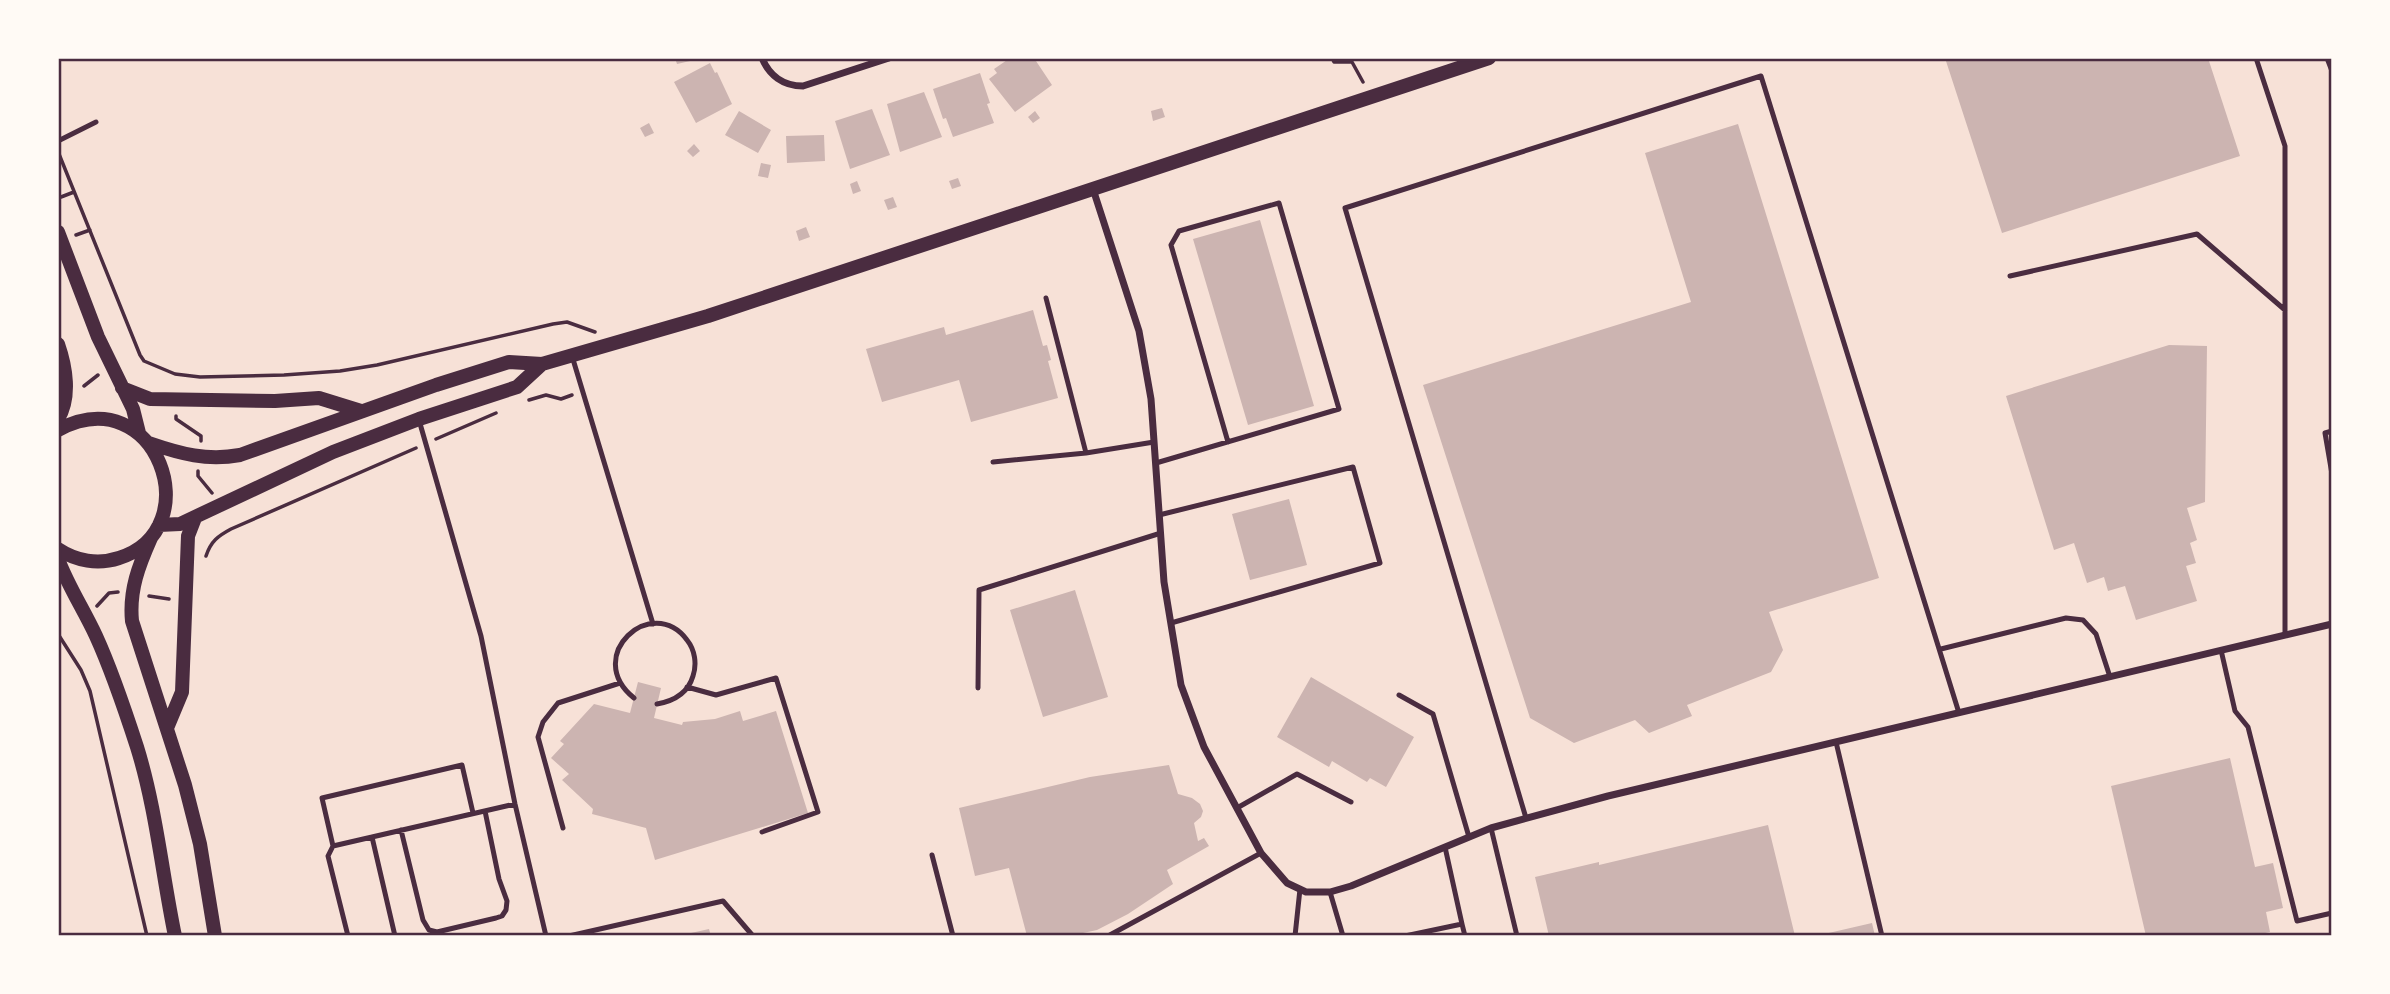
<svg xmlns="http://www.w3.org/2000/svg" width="2390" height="994" font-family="'DejaVu Sans',sans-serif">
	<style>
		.building { fill: #ccb4b1 }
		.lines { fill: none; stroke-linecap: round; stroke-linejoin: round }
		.path { stroke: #4a2c40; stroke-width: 3.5 }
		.service { stroke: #4a2c40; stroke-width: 5 }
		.minor { stroke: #4a2c40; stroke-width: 7 }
		.secondary { stroke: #4a2c40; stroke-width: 14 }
		.neatline { fill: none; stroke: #4a2c40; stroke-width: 2.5 }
	</style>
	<rect width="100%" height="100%" fill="#f7e1d7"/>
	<path class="building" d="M675,58H699V59L677,64Z
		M1010,58H1034L1052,85L1015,112L989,79L997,73L994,69Z
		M1945,58H2208L2240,156L2002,233Z
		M710,63L715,73L717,72L732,104L696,123L674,82Z
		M980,73L990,103L987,104L994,123L953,137L946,118L943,119L933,89Z
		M924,92L942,137L900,152L887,104Z
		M1162,108L1165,117L1153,121L1151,111Z
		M872,109L890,155L850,169L835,121Z
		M739,111L771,130L758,153L725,135Z
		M1035,111L1040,118L1033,123L1028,117Z
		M649,123L654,133L645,137L640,128Z
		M1738,124L1879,578L1769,612L1783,650L1771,672L1687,705L1692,716L1649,733L1635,720L1574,743L1530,718L1423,385L1691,302L1645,153Z
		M824,135L825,161L787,163L786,136Z
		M694,144L700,151L693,157L687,151Z
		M761,163L771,165L768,178L758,176Z
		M958,178L961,186L952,189L949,181Z
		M857,181L861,191L853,194L850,184Z
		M893,197L897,207L888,210L884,200Z
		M1260,220L1314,406L1248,425L1193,239Z
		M806,227L810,237L799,241L796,231Z
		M1033,310L1043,346L1047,345L1051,360L1048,361L1058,398L971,422L959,380L882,402L866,349L944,327L946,335Z
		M2169,345L2207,346L2205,502L2187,508L2197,540L2190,543L2196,563L2186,566L2197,601L2136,620L2125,586L2108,591L2104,577L2087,583L2074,543L2054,550L2006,396Z
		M1289,499L1307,565L1250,580L1232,514Z
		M1075,590L1108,697L1043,717L1010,610Z
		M1311,677L1414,737L1386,787L1370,778L1367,782L1332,761L1329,767L1277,737Z
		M638,682L661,688L654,718L682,725L683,722L715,719L740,711L743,721L776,711L808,813L655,860L646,828L592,814L593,809L562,780L569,774L551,758L564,744L560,741L594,704L630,713Z
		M2230,758L2255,867L2273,863L2283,908L2266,912L2270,932L2251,936H2146L2111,786Z
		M1169,765L1178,794L1192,798L1200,804L1203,811L1201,817L1194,823L1198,841L1204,838L1209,846L1167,870L1173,884L1128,914L1097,930L1069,936H1027L1009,868L975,876L959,808L1090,777Z
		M1768,825L1795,936H1549L1535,877L1599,862V865Z
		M1872,923L1875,936H1820V935Z
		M709,929L711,936H683L682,935Z"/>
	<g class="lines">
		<path class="path" d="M1332,58L1334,62H1352L1363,82
			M59,154L140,355L144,361L175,374L200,377L284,375L340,371L377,365L553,324L567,322L595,332
			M61,197L74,192
			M76,235L90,230
			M84,386L98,375
			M529,400L546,395L561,399L572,395
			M176,416V419L201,436V441
			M436,439L496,413
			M198,471V476L212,493
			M206,556C211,541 218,536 231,529L416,448
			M149,596L169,599
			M97,606L109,593L118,592
			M58,634L81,670L90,691L147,936"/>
		<path class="service" d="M2256,58L2285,146V635
			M2327,58L2332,71
			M58,141L96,122
			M2010,276L2197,234L2285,310
			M1046,298L1086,453
			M572,356L653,624
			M419,420L481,636L515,804L546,936
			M2332,431L2325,433L2332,474
			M993,462L1086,453L1154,442
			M1156,463L1339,409L1279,203L1179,231L1171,245L1228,442
			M1159,515L1353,467L1380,563L1171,623
			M1941,649L2066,618L2083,620L2096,634L2110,677
			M2221,650L2235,711L2248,727L2297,921L2332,913
			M687,687L716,695L776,678L818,812L762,832
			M978,688L979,590L1161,533
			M1399,695L1433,714L1469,837
			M634,698C582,656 652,593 687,640C695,650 697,664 693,676C688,693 674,701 657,704
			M1836,742L1882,936
			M1237,808L1297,774L1351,802
			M1526,818L1345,208L1761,76L1959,713
			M563,828L538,737L543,722L558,703L620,683
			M1491,828L1517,936
			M401,830L423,920L429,930L437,932L496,918L502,916L506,910L507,901L499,879L485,811
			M372,837L333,846L322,798L462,765L473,813
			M333,846L328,856L348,936
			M932,855L953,936
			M1330,892L1343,936
			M1462,924L1465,936
			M395,936L372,837L515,804
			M569,936L723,901L753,936
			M1108,936L1261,853
			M1295,936L1300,889
			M1405,936L1462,924L1445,847"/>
		<path class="minor" d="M762,58C769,75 783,86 803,86L889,58
			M1093,189L1139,331L1151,399L1164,582L1181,685L1204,747L1261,853L1287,883L1306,892H1330L1351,886L1491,828L1608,796L2332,624"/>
		<path class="secondary" d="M58,232L98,337L133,409L139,433
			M58,344C66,367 71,397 58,419
			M122,388L150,399L275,401L319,398L361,411
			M58,430C157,377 210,530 119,558C98,565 76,561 58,549
			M149,443C181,454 207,461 240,455L436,385L509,362L542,364L708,316L1489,58
			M159,525L180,524L333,452L419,419L517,387L542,364
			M151,538C139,565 129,590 132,621L185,785L200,844L215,936
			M58,559C68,586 84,610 96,636C112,671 125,710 137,747C156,808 162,873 175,936
			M167,728L182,692L188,536L195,518"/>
	</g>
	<rect width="2390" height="994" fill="none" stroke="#fffaf5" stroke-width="119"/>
	<rect x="60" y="60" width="2270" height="874" class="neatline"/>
</svg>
